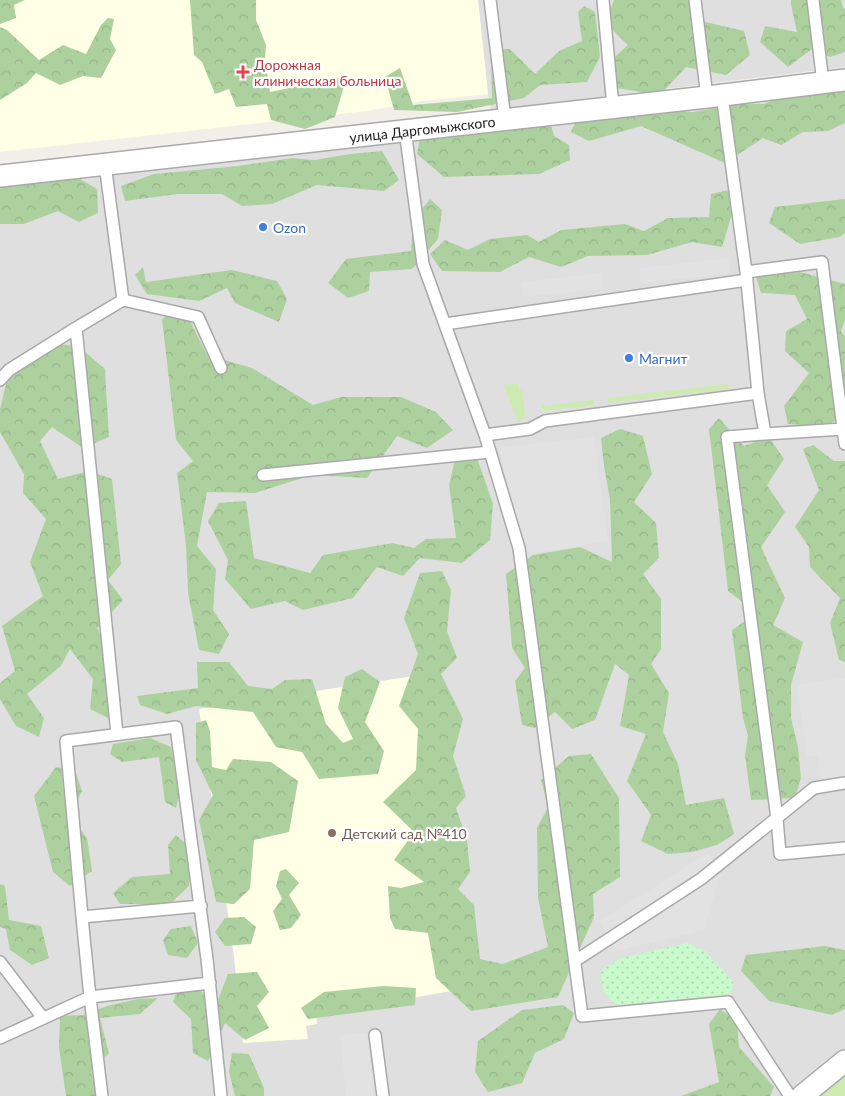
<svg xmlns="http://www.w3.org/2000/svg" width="845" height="1096" font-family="Lato,sans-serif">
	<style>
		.residential { fill: #e0dfdf }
		.education { fill: #ffffe5 }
		.grass { fill: #cdebb0 }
		.forest { fill: url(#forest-crowns) }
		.park { fill: url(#park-dots) }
		.parking { fill: #e2e2e2 }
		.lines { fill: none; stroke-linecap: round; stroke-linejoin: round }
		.service-casing { stroke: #a9a9a9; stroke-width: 14 }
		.minor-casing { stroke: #a9a9a9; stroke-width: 24 }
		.service { stroke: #fff; stroke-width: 11 }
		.minor { stroke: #fff; stroke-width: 21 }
		.health-dot { fill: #e0444e; stroke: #fff; stroke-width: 2 }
		.shop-dot { fill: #3f7fe0; stroke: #fff; stroke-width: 2 }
		.education-dot { fill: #8d6e63; stroke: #fff; stroke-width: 2 }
		.labels { text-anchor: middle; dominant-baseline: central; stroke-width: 4.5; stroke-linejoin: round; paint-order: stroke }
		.health-label { font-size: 14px; fill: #be3a42; stroke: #fff; text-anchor: start }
		.street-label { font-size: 14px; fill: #222; stroke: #fff }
		.shop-label { font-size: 14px; fill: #366cbe; stroke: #fff; text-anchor: start }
		.education-label { font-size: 14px; fill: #785e54; stroke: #fff; text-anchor: start }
	</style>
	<defs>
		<pattern id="forest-crowns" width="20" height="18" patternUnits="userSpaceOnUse" patternTransform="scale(1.25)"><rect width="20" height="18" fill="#add19e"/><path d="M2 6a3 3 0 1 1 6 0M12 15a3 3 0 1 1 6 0" fill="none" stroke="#95b388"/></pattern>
		<pattern id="park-dots" width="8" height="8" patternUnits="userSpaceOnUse" patternTransform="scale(1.25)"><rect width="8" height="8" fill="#c8facc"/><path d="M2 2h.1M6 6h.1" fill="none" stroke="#acd6af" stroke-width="1.8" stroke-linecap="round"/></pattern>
	</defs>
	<rect width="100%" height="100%" fill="#f2efe9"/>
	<path class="residential" d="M478,0H845V67L491,110L488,94Z
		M845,90V1050L788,1096H0V189Z"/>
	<path class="education" d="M0,0H478L488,94L422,101L367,111L0,152Z
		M427,674L468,988L316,1015L317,1024L306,1026L308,1039L243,1043L234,957L199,709Z"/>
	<path class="grass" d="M518,383L519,390H522L525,414L522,421L518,422L504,385Z
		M728,384L729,389L608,403V398Z
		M593,400L594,405L542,411V406Z
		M845,1074V1096H819Z"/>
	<path class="forest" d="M0,0H25L14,5L16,18L0,24Z
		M190,0H256V20L266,45L265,60L270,92L337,78L346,79L335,117L305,129L271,120L267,104L236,107L229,89L215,94L202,62L194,55Z
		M614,0H697L701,21L744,31L750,55L726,75L686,67L660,95L610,87L607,64L628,45L605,23Z
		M791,0H841L843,8L845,9V52L830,57L812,49L788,67L760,42L765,26L797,32L791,5Z
		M584,6L595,12L600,57L587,82L540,85L524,98L457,112L394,110L385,77L400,68L413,105L492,98L491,51L510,49L535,74L559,51L582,41L578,12Z
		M108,18L114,19L110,39L116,50L101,78L83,76L60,85L36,73L27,83L0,100V27L7,30L39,60L63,45L86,54L101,25Z
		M845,86V123L828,131L803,132L781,145L763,138L725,163L641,126L589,141L571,132L576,121L658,110L693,112L739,104H764L792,92Z
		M550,121L554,136L569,145L570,160L539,174L444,177L417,154L420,137Z
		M382,151L399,180L384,191L317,185L272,204L242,206L222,194H178L125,201L121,186L154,174L238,166L292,158L314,160L350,154Z
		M70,173L97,189L98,213L79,222L58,211L24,224H0V184Z
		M728,190L732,214L722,247L692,242L647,255L588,256L561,267L529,257L500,272L442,271L430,254L445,240L468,250L490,239L527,235L539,242L561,230L625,224L644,231L668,218L709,217L711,194Z
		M430,199L442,210L438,239L412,269L370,272L369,291L348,298L328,283L346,259L411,251L413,220Z
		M845,199V233L840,237L800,244L769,223L775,207Z
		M143,267L146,282L232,270L277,281L287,299L279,322L235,303L227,288L199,301L147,294L135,275Z
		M800,272L845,284V320L841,331L845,336V414L825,427L788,424L784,406L809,373L785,351L786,331L807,319L795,295L761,293L756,277Z
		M183,307L207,355L252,368L313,405L341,397H401L436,412L453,430L427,448L397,436L367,478L312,475L255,493L207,492L197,546L216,569L213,610L229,634L219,654L199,650L188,593L186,546L177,473L193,461L176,440L162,319Z
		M57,344L78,346L105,369L109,437L83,448L52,427L40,441L58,479L89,471L112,479L121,564L108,580L123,600L97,628L113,659L121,701L112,720L90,709L93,679L70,649L61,666L27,694L44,718L39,737L16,726L0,699V683L15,671L2,626L43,596L30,562L46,519L23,493L24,474L0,432V409L7,380Z
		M719,418L744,446L769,437L784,459L767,485L785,512L761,547L785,598L773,625L803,642L791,685V718L798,747L801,778L795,798L751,800L745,755L748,736L743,718L732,630L757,613L728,591L709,429Z
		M620,429L643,436L652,474L634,502L656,523L659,558L643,574L661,599V649L651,664L669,693L663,732L678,764L686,805L724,798L734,834L717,845L692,852L668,854L641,841L651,815L627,781L646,734L620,726L629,675L615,664L595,720L572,729L555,712L535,728L522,725L515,681L525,668L512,648L506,574L533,555L580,547L612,562L610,500L604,466L601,438Z
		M813,445L834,461H845V662L839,660L830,623L840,598L810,567L809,547L795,527L819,490L803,449Z
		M477,458L493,504L490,540L462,563L420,558L403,576L377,567L353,598L303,610L285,601L251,609L225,579L228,560L208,521L219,503L246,501L254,558L310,573L323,555L393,543L414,548L426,539L456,538L449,485L455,460Z
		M442,571L451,590L447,631L457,658L441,674L463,719L453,756L466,796L456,808L467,840L470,872L458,889L474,905L480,959L503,964L548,947L538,898L537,828L548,807L541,780L569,756L591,754L619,798L620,877L593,894L594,917L558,997L471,1011L436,978L428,933L395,929L390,918L388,886L401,888L424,882L394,860L414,832L383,802L416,770L418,729L399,706L418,654L404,618L420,573Z
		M197,662H229L248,686L272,689L285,680L312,679L326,724L343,743L353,739L338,708L345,677L362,669L380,682L365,722L384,751L378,774L319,779L302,752L276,747L253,712L196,706L167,714L140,705L137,696L198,688Z
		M206,720L210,731L212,767L226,770L233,759L271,762L298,781L289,832L254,840L250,889L234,904L216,902L199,820L213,795L196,760V723Z
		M150,738L171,747L180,791L176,808L165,802L159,757L122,762L110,754L113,744Z
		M56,767L75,770L82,791L70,816L87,838L92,871L70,886L53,872L34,796Z
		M176,835L189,847V886L170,904H120L113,893L132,877L170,874L168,845Z
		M286,869L299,883L289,895L301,915L291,928L280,930L273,911L282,899L276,886L280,871Z
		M0,884L5,886L9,920L41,926L49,958L32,965L10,950L6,929L0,927Z
		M244,917L256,927L251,944L225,946L215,932L225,918Z
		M191,926L198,943L187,958L168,955L163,940L171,929Z
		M825,946L845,950V1009L832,1015L769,1001L741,971L746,955Z
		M257,972L269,992L257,1006L269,1028L245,1040L225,1023L208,1061L193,1053L191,1019L173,1002L181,979H197L203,995L218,1000L228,974Z
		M383,986L416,988L415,1005L308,1019L301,1008L324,992Z
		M158,998L140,1014L100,1018L109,1053L91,1073L104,1096H66L59,1048L60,1016L83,1015L107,1006L138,999Z
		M563,1005L574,1013L564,1039L535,1053L522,1083L488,1092L475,1072L478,1041L522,1010Z
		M720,1009L737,1021L739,1047L774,1087L770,1096H681L719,1082L709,1024Z
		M232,1053L249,1054L264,1088V1096H235L229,1072Z"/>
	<path class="park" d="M687,943L705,951L734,983L730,994L619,1005C602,996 601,988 601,970L621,958Z"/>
	<path class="parking" d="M729,258L730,273L640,283L639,268Z
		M602,273L604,289L523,297L522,282Z
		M594,437L608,541L526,554L498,448Z
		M845,678V790L822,793L818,755L807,756L797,685Z
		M708,853L721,873L704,930L616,951L600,921Z
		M367,1033L373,1096H346L340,1035Z"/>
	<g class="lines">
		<g class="service-casing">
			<path id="service" d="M490,0L505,119
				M603,0L613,107
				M695,0L707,97
				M813,0L823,83
				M722,95L746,272L758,393L765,434L843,429
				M405,130L423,264L485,435L519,548L582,1016L728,1002L790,1096
				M105,164L123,300L198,317L221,368
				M746,272L822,262L845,444
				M445,324L747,280
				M0,380L9,370L76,328
				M765,434L727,437L777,819L780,854L845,848
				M485,435L530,429L545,421L758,393
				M263,475L490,452
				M117,734L76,328L123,300
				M201,906L82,917L66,741L176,727L207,959L221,1096
				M575,961L701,879L814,788L845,783
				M0,962L43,1018
				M375,1035L383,1096
				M0,1038L90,997L82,917
				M102,1096L90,997L210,983"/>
		</g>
		<g class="minor-casing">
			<g id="minor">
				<path id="s1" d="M0,176L707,97L845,80"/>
				<path d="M802,1096L845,1061"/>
			</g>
		</g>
		<use href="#service" class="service"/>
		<use href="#minor" class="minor"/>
	</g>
	<path class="health-dot" d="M240.5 64.5h5v5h5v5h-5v5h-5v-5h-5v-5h5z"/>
	<g class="shop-dot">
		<circle cx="263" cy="227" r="5"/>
		<circle cx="629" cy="358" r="5"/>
	</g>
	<circle class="education-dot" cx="332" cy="833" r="5"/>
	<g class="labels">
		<g class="health-label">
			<text x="254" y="64">Дорожная<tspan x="254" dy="16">клиническая больница</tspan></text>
		</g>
		<g class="street-label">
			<text stroke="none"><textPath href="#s1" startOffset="425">улица Даргомыжского</textPath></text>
		</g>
		<g class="shop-label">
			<text x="273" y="227">Ozon</text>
			<text x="639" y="358">Магнит</text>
		</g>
		<g class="education-label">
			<text x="342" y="833">Детский сад №410</text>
		</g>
	</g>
</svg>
